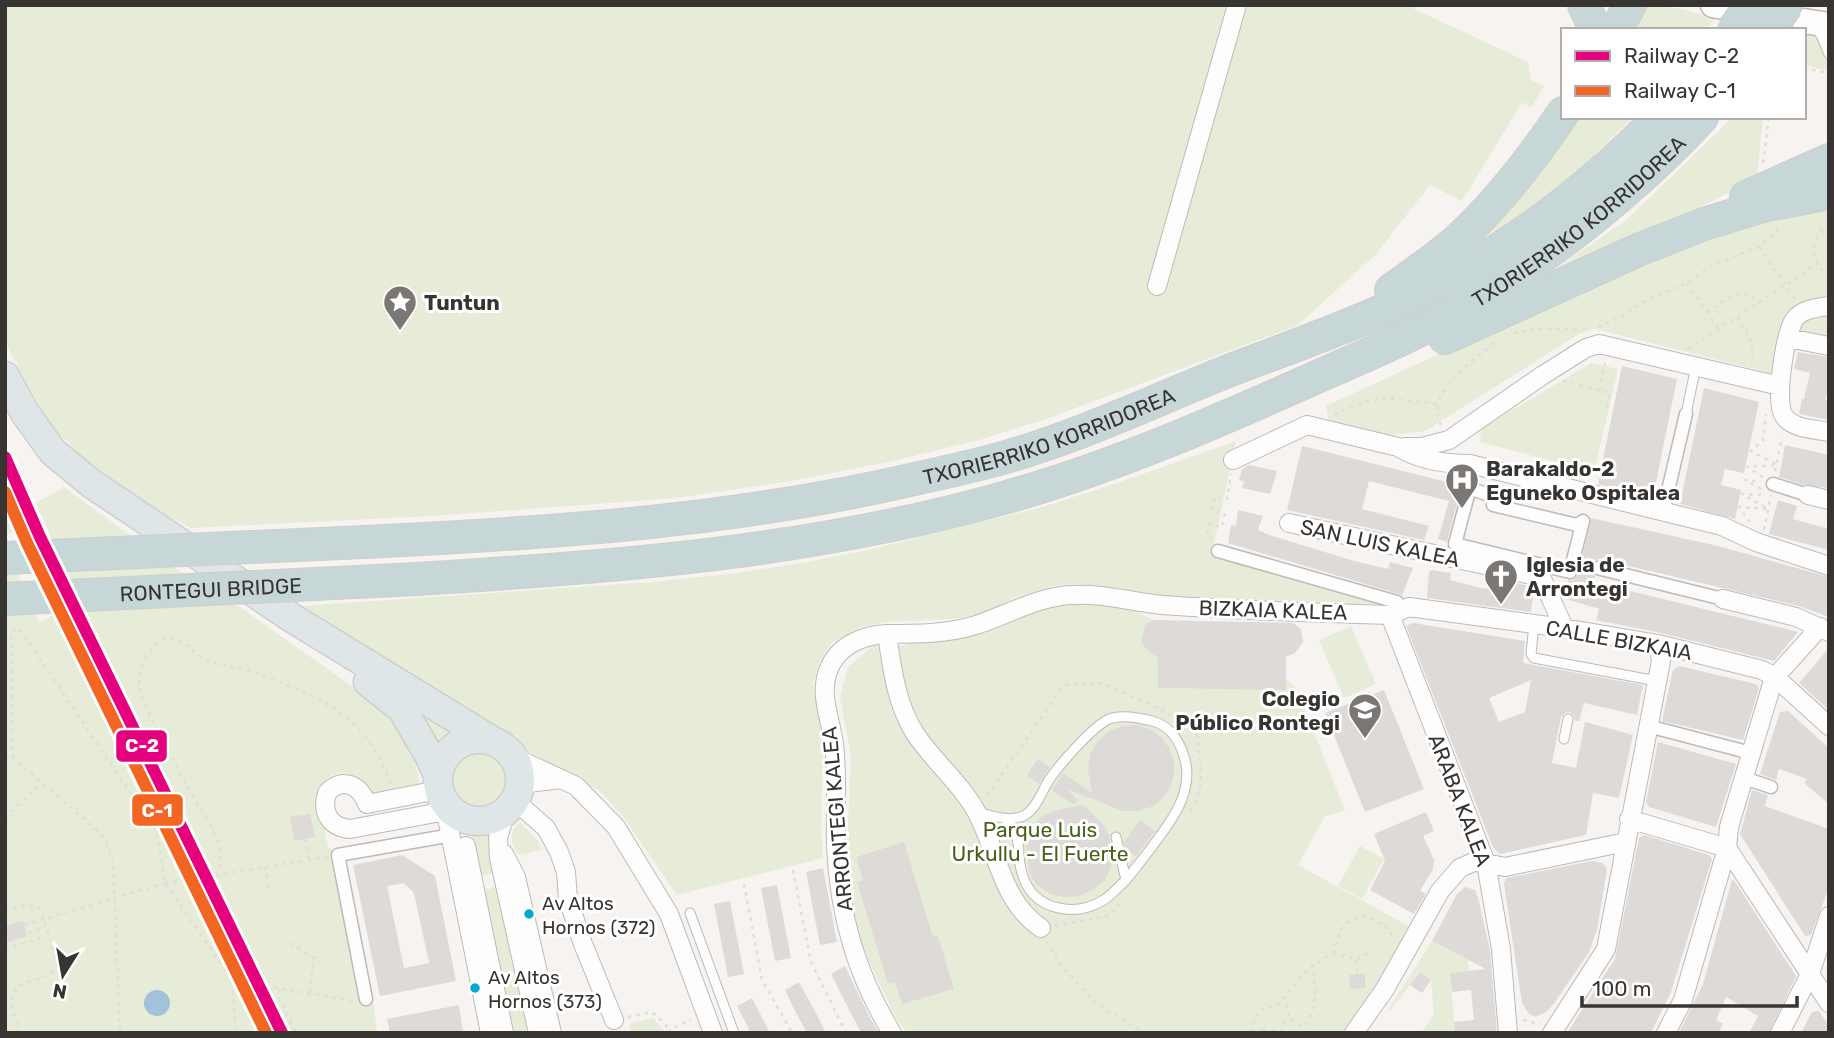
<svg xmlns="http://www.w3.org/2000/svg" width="1834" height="1038" font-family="Rubik,sans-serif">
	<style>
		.green { fill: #e6ecd8 }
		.water { fill: #a2c2da }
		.building { fill: #dedad8; fill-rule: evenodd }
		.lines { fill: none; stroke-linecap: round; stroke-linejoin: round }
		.pedestrian-tunnel { stroke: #d1cdca; stroke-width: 12; stroke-dasharray: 12 6; stroke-linecap: butt }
		.service-casing { stroke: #bdbab7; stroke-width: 11 }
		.pedestrian-casing { stroke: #bdbab7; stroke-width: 15 }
		.minor-casing { stroke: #bdbab7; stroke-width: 20 }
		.secondary-casing { stroke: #bdbab7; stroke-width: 27 }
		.primary-casing { stroke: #d0cecc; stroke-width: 31 }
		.motorway-casing { stroke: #d0cecc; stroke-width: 34 }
		.path { stroke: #dfdedd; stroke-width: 2.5; stroke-dasharray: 3.5 5; stroke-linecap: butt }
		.service { stroke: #fefdfd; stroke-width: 9 }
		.pedestrian { stroke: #fefdfd; stroke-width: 12 }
		.minor { stroke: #fefdfd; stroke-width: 18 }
		.secondary { stroke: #fefdfd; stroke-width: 24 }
		.primary { stroke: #dee6e7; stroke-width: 28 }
		.motorway { stroke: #c7d7d8; stroke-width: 32 }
		.motorway-bridge-casing { stroke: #d0cecc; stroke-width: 34; stroke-linecap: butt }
		.path-bridge { stroke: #dfdedd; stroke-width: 2.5; stroke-dasharray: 3.5 5; stroke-linecap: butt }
		.motorway-bridge { stroke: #c7d7d8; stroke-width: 32 }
		.rail-1-casing { stroke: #fff; stroke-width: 18 }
		.rail-2-casing { stroke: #fff; stroke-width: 18 }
		.rail-1 { stroke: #e5007d; stroke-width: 12 }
		.rail-2 { stroke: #f26522; stroke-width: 12 }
		.bus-dot { fill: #00a9ce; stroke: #fff; stroke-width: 2.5 }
		.labels { text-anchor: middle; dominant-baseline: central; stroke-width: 6; stroke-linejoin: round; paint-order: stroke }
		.bus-label { font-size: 19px; fill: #373432; stroke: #fff; text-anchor: start }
		.street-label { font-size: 21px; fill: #373432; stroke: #fff }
		.poi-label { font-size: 21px; font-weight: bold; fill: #373432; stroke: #fff; text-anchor: start }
		.park-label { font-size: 21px; fill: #476118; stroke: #fff }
		.line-badge { stroke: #fff; stroke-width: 2.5 }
		.badge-label { font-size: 19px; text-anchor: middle; font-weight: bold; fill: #fff }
	</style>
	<rect width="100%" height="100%" fill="#f7f3f0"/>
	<path class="green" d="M5,5H1414V9L1528,62L1531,80L1544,86L1531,108L1522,102L1462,201L1430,185L1376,254L1298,325L1046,419L979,440L893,461L791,481L677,498L432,516L191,528L149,507L79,454L48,422L5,342Z
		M1647,5C1670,5 1694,13 1716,17L1706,30H1629L1640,11Z
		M1804,32L1817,36L1826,54L1829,71L1804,65Z
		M1574,117H1633L1576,173L1507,223L1427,272Z
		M1731,117H1763L1757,179L1509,301L1625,221L1720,130Z
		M1829,207V306L1804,312L1782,376L1595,329L1579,334L1425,431L1387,436L1329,420L1326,406L1689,239Z
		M1829,310V341L1799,332V323Z
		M1591,363L1618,369L1594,472L1480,442L1481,429Z
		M1236,441L1212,553L1378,604L1213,603L1166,598L1103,586L1079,584L1054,586L1017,597L985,613L953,619L886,622L861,627L833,642L820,661L813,683L823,735L821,829L823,858L677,895L624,818L600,791L528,751L516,736L485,723L300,606L652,582L737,573L807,562L868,550L1046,506L1129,479Z
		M64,487L173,567L244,610L390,713L413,748L420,784L373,794C358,770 329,763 317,794L328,847L342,858L374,1006L377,1033H5V546L39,622L65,610L48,530L36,503Z
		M5,500L21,532L5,534Z
		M1076,602L1127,607L1153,620L1145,626L1141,642L1146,649L1158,654L1159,688L1286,689V679L1296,687L1345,811L1325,816L1298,865L1412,928L1379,987L1347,1033H907L894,1015L863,948L845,895L851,755L840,697L848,667L873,646H903L939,629Z
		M1351,626L1376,684L1344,698L1319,640Z
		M343,654L455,734L436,745Z
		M452 780a26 26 0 1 1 52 0a26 26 0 1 1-52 0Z
		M520,822L538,841L542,850L519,855C510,844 508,832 520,822Z
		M471,833H488L494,873L481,876Z
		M1360,846L1384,859L1362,899L1338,886Z
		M497,887L529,1033H512L484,889Z
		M1432,941L1462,957L1468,955L1469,971L1450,973L1455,1033H1421L1434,1015L1431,980L1420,972L1390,1011L1388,1010Z
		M653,1018L666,1033H631L629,1024Z"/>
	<path class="water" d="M144 1003a13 13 0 1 1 26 0a13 13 0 1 1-26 0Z"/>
	<path class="building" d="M1798,352L1829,357V384L1825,400L1829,401V420L1799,414L1802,399H1804L1810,373L1794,369Z
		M1622,366L1677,379L1653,497L1598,484Z
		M1704,388L1759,402L1744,473L1725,469L1721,485L1741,490L1735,519L1680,504Z
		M1785,445L1829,455V488L1804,485L1779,477Z
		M1302,446L1455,484L1459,496L1447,542L1438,539L1449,501L1369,481L1362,509L1429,526L1424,540L1287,510Z
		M1249,465L1277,471L1270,494L1242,488L1244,481L1239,480L1242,469Z
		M1778,500L1797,506L1793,519L1829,529V550L1769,534Z
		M1238,510L1263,516L1258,530L1269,535L1354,561L1388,569L1390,562L1413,568L1402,595L1228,543L1231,525L1236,526Z
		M1591,518L1718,546L1829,577V617L1799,606L1599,559L1591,562L1589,565V571L1595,576L1593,582L1798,632L1774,661L1661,633L1596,620L1599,609L1563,598L1568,580H1573L1578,574Z
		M1432,570L1451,573L1450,580L1481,588L1497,589L1498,579L1528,586L1534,589L1531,612L1427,598L1429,572Z
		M1153,620L1293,623L1301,629L1303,642L1295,653L1286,657V690L1158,688V658L1146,649L1141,642L1145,625Z
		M1413,623L1525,641L1523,663L1643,685L1637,715L1584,703L1579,721H1575L1574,716L1570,712L1565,713L1561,717L1552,763L1576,768L1585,722L1633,735L1619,798L1593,793L1586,835L1500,854L1493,847L1406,626ZM1531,680L1525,712L1499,722L1489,698Z
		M1829,648V710L1799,683Z
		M1679,666L1756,684L1759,688L1743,740L1662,721L1673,670Z
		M1384,690L1424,789L1365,812L1325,713Z
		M1788,711L1829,748V804L1804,783L1807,779L1779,769L1776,780L1760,774L1780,712Z
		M1137,725L1150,729L1161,737L1169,748L1174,761V775L1170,788L1162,799L1151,807L1138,811H1123L1093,799V797L1092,799L1067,789L1078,800L1074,805L1052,790L1063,773L1092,793L1088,769L1090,754L1098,741L1109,731L1123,726Z
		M1658,742L1736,764L1716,827L1649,807L1646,802Z
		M1038,759L1050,767L1039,784L1027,775Z
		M1752,790L1768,795L1765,806L1829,829V887L1811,935L1805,936L1740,834Z
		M1083,805L1105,826L1109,835L1113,856L1111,867L1105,880L1093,890L1079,896L1065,897L1050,894L1037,885L1030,875L1025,843L1031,829L1040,818L1053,811Z
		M1426,812L1434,831L1423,836L1434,860L1433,869L1420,891L1426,894L1414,914L1370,890L1385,861L1374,834Z
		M310,814L315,837L294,841L290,817Z
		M1140,820L1155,831L1136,856L1126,849L1124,842Z
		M1644,835L1709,855L1712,859L1671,992L1651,1033H1567L1615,959L1639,838Z
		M904,842L933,937L938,936L954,989L902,1004L895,982L888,984L879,954L857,882L863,880L856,857Z
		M402,855L435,876L456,981L380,996L353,865ZM404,883L414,893L429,963L404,968L387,886Z
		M1592,861L1603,863L1607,869L1597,930L1589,952L1553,1005L1546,1012L1536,1017L1529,1014L1522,1003L1504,884L1506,878Z
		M823,868L837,942L820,945L806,872Z
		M1732,880H1734L1796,976L1769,1033H1749L1758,1016L1726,997L1716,1020L1723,1024L1719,1033H1679L1703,984Z
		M777,885L791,958L775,961L761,888Z
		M1465,887L1475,890L1478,897L1490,951L1497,1033H1455L1454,1022L1474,1020L1471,990L1452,992L1450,973L1486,969L1432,941L1457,894Z
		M730,901L744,974L728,977L714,904Z
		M23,921L27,936L5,943V926Z
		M845,966L869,1016L879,1033H861L831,974Z
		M1420,972L1431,980L1422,993L1410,985Z
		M1357,974H1365V988L1350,989L1349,975Z
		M799,982L817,1015L826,1033H807L793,1007L785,990Z
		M752,998L770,1033H751L737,1006Z
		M459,1005L463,1033H390L387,1019Z
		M1819,1011L1829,1026V1033H1801L1812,1012Z"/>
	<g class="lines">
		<path class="pedestrian-tunnel" d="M1572,562L1597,568"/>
		<g class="service-casing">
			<path id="service" d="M1815,28L1821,35L1829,54
				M1686,414L1696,366
				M1534,624L1531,654L1534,658L1657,681
				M1564,739L1568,719
				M978,812C992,816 1011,823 1025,815C1036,809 1042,791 1049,780C1060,764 1092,727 1109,719C1121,714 1139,718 1152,721C1172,726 1182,745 1186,764C1189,781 1185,795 1177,810C1163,835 1144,857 1126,880
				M1006,819C1027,845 1013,852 1024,879C1036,910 1074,917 1102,901C1111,896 1118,887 1126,880L1116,837
				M690,913L734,1033"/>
		</g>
		<g class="pedestrian-casing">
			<path id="pedestrian" d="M1773,484L1808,495
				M1463,486L1495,497L1493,505L1577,525L1583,521L1570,572L1455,544L1468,495Z
				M1663,512L1686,414
				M1218,551L1397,602
				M1597,568L1723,599
				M1648,726L1751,753
				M1744,778L1771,787
				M366,999L338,855L452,835"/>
		</g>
		<g class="minor-casing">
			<path id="minor" d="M1157,286L1237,5
				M1829,306C1817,308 1801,309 1794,320C1785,335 1774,402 1784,416C1792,429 1815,429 1829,432
				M1788,338L1829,346
				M1405,447H1422L1449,440L1543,375L1586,348L1599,344L1780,386
				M1233,460L1307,425L1398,447C1419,460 1445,464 1470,464L1722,526L1756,542L1829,566
				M1808,495L1829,500
				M1289,523L1532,575L1543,581L1564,628
				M1723,599L1796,617L1829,632
				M1390,615L1409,607L1564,628L1658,644L1762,670L1775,677L1829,726
				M1390,615L1486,863L1501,949L1508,1033
				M887,634C862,635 837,646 828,671C819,695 831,720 834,744C838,778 835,812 836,846C839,914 856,974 892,1033
				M514,757L576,786L616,827L669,914L713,1033
				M520,784L561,779
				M438,790L367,804C360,785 342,776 327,793C321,813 330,827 350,829L446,811
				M515,801L546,828L559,852L566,872L568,899L583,944L614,1020
				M444,803L490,1033
				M506,811L498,838L499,858L538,1033
				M1629,819L1727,848L1829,1003
				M466,846L504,1033
				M504,854L516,877L552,1033
				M1041,928C1001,901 998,852 977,813C961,783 932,760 914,732C896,702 892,668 887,634C917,634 947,634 976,625C1007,615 1039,596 1072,595C1103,593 1131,602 1162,605C1238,610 1314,613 1390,615
				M1354,1033L1385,989L1440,891L1460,868L1476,861L1505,867L1626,842
				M1552,1033L1606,949L1661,661L1658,644
				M1666,1033L1683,1000L1727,848L1729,827L1772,684L1775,677L1820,627
				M1780,1033L1810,974L1829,916"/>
		</g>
		<g class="secondary-casing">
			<path id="secondary" d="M1713,5L1723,7
				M1804,21L1829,25"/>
		</g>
		<g class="primary-casing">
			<path id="primary" d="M5,376L25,413L53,452L92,484L292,618L491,740
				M368,682L402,709L430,757L438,776
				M438 780a41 41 0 1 1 82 0a41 41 0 1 1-82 0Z"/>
		</g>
		<g class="motorway-casing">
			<g id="motorway">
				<path d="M1584,5L1595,30"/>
				<path d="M1616,30L1630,5"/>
				<path d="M1746,197L1829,160"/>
				<path d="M1391,290C1416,272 1442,255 1464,234C1501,199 1534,156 1563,113"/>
				<path d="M1445,338L1638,250L1704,224L1762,206L1829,193"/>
				<path id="s1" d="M364,542C551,533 736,521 919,478C960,469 1001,460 1041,446C1108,424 1171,393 1236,368C1286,349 1337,331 1386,309C1489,264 1581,198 1659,117"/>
				<path id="s2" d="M417,579C616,567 814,552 1007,497C1117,466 1223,419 1328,372C1374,352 1422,331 1467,305C1527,270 1585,228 1637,181C1659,161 1682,140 1702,117"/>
			</g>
		</g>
		<path class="path" d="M1804,68L1829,73
			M1763,163L1769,117
			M1829,224C1809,237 1808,263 1829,275
			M1759,247L1795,299
			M1687,283L1719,329
			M1707,313C1724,301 1741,282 1759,303
			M1737,317C1747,333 1756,345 1751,365
			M1598,327L1621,317L1648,299L1687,283L1714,264L1759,247L1783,225
			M1514,333L1537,329H1588
			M1688,349L1817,264
			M1563,381L1610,393L1607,407
			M1599,391L1605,363
			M1334,414L1364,402L1385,398L1437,404
			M1441,425C1424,392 1473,361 1496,342
			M1775,471L1782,437
			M1763,477L1747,467L1777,465L1751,451L1763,440L1766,414
			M1761,489L1745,480L1761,482
			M1750,522L1739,507L1768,509L1742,494L1765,495
			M1764,530L1771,495
			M1213,538L1207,536L1209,524L1222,527L1225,513L1212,510L1215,496L1227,499L1231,474
			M5,751L97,830L105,838L113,861L120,1033
			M13,758L11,635L15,628L22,632L157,833L165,883L232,980L236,1033
			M987,796L1064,685L1102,683L1164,711L1197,735C1200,762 1207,791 1189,813
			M5,818L41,783
			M305,839L309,860
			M265,867L269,888
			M793,870L811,962L846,1033
			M217,876C220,866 221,856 219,845C215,828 202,813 194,798C180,773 166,748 154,723C148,711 139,697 139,683C138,673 143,662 149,653C154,646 160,638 169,638C183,638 193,652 205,659C219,666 236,666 251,671C283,683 320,696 347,718C367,734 382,760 391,784
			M165,883L327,857
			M744,884L762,980L792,1033
			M5,911L26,905L41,909L57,963L52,973C44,978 34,980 25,983C3,992 15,1016 20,1033
			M1055,926L1111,915L1121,902
			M1046,941L1062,966L1094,1002L1144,1033
			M290,943L314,958L309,994
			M5,949L40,938L38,930L26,934
			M1333,953L1357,959V974
			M1357,959L1373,951
			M232,980L353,1001
			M280,989L279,998L296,1033
			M1285,996L1289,1017
			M628,1017L652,1012L670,1029
			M1523,1020L1540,1024
			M5,1022L9,1033
			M1251,1030H1263
			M670,1033V1029L691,1020
			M1250,1033L1256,1017L1264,1008L1276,1006L1307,970L1333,953L1342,928L1352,919L1362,916L1373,920L1385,926L1396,939"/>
		<use href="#service" class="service"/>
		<use href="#pedestrian" class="pedestrian"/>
		<use href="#minor" class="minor"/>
		<use href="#secondary" class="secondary"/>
		<use href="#primary" class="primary"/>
		<use href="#motorway" class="motorway"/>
		<g class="motorway-bridge-casing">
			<g id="motorway-bridge">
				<path d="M1733,30L1751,5"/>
				<path d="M1769,30L1787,5"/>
				<path d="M5,558L364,542"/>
				<path id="s3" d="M5,599L417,579"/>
			</g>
		</g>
		<path class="path-bridge" d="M24,925L165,883
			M1263,1030L1281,1031L1286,1021L1292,1020L1302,1027C1321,1008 1314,984 1312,958"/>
		<use href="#motorway-bridge" class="motorway-bridge"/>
		<g class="rail-1-casing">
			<path id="rail-1" d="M5,457L40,537L282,1033"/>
		</g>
		<g class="rail-2-casing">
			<path id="rail-2" d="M5,492L27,543L266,1033"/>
		</g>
		<use href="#rail-1" class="rail-1"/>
		<use href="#rail-2" class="rail-2"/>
	</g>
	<defs>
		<g id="sight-pin" transform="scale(1.75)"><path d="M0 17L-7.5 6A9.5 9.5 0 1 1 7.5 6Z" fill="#7a7774" stroke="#fff"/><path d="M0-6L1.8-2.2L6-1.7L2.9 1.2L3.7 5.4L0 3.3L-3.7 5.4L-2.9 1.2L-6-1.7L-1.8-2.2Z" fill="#fff"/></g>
		<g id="hospital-pin" transform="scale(1.75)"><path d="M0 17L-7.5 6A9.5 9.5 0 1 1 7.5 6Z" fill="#7a7774" stroke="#fff"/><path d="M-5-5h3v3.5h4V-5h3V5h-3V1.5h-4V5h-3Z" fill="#fff"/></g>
		<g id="church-pin" transform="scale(1.75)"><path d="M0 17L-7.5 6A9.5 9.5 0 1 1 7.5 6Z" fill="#7a7774" stroke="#fff"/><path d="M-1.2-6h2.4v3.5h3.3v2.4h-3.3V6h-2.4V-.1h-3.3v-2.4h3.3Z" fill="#fff"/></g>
		<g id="school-pin" transform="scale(1.75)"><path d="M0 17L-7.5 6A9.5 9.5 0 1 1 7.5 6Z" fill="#7a7774" stroke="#fff"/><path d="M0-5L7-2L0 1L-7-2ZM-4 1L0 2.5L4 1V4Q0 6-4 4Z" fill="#fff"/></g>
	</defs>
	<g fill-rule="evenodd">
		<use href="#sight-pin" x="400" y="302"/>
		<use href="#hospital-pin" x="1462" y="480"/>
		<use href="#church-pin" x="1501" y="576"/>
		<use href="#school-pin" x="1365" y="710"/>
	</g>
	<g class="bus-dot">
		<circle cx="529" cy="914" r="6"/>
		<circle cx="475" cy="988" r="6"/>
	</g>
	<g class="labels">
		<g class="bus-label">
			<text x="542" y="903">Av Altos<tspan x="542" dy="24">Hornos (372)</tspan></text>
			<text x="488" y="977">Av Altos<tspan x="488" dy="24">Hornos (373)</tspan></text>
		</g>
		<g class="street-label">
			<text stroke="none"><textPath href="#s2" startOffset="1236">TXORIERRIKO KORRIDOREA</textPath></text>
			<text stroke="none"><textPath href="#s1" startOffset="696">TXORIERRIKO KORRIDOREA</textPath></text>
			<text transform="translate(1380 543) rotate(12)">SAN LUIS KALEA</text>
			<text stroke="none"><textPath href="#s3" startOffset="206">RONTEGUI BRIDGE</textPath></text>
			<text transform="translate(1273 610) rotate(2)">BIZKAIA KALEA</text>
			<text transform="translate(1619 640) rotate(10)">CALLE BIZKAIA</text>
			<text transform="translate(1460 800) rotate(69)">ARABA KALEA</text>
			<text transform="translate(837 819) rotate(-95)">ARRONTEGI KALEA</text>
		</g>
		<g class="poi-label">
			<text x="424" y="302">Tuntun</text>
			<text x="1486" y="468">Barakaldo-2<tspan x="1486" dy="24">Eguneko Ospitalea</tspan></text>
			<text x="1526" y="564">Iglesia de<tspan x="1526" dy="24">Arrontegi</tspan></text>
			<text x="1340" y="698" text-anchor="end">Colegio<tspan x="1340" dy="24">Público Rontegi</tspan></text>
		</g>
		<g class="park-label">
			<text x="1040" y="829">Parque Luis<tspan x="1040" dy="24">Urkullu - El Fuerte</tspan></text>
		</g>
	</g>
	<g class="line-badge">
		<rect x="115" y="729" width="53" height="34" rx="7" fill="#e5007d"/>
		<rect x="131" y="793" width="53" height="34" rx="7" fill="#f26522"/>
	</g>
	<g class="badge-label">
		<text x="142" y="752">C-2</text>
		<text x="157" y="817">C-1</text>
	</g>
	<rect width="1834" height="1038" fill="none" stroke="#373432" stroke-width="14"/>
	<rect x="1561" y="28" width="245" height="91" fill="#ffffff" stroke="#afaead" stroke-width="2"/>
	<rect x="1575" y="51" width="35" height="10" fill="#e5007d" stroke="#afaead" stroke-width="2"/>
	<text x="1624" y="63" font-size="21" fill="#373432">Railway C-2</text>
	<rect x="1575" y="86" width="35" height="10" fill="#f26522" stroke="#afaead" stroke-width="2"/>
	<text x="1624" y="98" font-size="21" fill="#373432">Railway C-1</text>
	<g transform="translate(63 975) rotate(191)" stroke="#ffffff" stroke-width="5" paint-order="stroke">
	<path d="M0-5L12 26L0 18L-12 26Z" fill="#373432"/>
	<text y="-10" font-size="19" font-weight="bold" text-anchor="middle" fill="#373432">N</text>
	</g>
	<path d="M1582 996v10h215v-10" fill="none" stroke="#373432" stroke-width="3.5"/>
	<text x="1592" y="996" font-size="21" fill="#373432" stroke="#ffffff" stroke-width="5" paint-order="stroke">100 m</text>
</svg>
